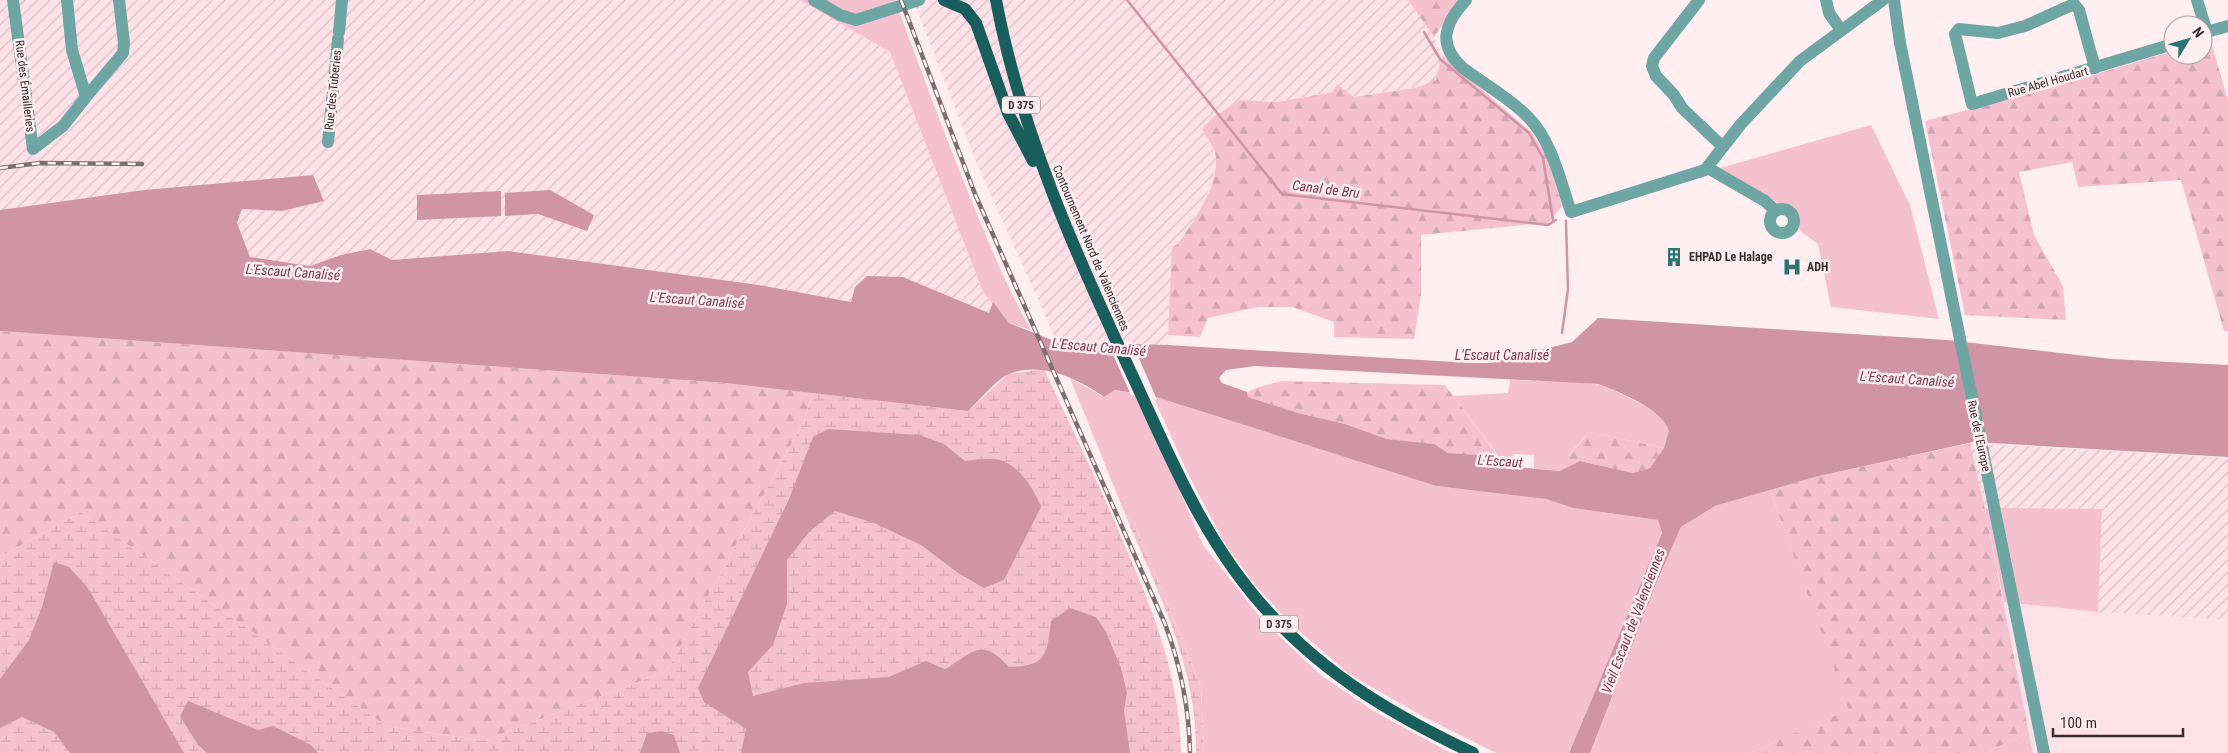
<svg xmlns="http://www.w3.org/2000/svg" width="2228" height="753" font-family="'Roboto Condensed',sans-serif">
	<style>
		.built { fill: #fee1e9 }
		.industrial { fill: url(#industrial-furrows) }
		.grass { fill: #f5c1d1 }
		.forest { fill: url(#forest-firs) }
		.wetland { fill: url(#wetland-marsh) }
		.water { fill: #cf95a7; fill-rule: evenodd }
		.pier { fill: #ffeef2 }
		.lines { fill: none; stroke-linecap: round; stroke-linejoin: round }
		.stream { stroke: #cf95a7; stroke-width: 2.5 }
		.minor { stroke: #6da6a3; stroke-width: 12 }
		.major { stroke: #175e5c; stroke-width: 12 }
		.rail-casing { stroke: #7c6f73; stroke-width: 4.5 }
		.rail { stroke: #ffeef2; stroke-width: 2.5; stroke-dasharray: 8; stroke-linecap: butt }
		.labels { text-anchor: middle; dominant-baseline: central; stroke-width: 5; stroke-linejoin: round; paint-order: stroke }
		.shield { fill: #ffeef2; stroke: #74686b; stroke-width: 1 }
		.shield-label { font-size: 11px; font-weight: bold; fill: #382e31 }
		.street-label { font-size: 12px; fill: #382e31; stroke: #ffeef2 }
		.poi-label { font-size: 12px; font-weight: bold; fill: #382e31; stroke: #ffeef2; text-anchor: start }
		.water-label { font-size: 14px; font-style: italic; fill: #803853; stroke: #ffeef2 }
	</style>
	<defs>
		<pattern id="industrial-furrows" width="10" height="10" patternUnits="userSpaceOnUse" patternTransform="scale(1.25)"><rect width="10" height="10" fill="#fee1e9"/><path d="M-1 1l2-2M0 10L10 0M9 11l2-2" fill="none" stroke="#dac1c8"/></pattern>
		<pattern id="forest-firs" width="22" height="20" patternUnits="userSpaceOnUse" patternTransform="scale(1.25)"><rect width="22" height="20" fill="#f5c1d1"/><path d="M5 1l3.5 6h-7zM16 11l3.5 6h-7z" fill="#d3a6b4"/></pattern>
		<pattern id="wetland-marsh" width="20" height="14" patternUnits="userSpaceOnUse" patternTransform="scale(1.25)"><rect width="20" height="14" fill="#f5c1d1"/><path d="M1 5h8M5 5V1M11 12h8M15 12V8" fill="none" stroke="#d3a6b4"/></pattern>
	</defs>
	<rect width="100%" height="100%" fill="#ffeef2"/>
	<path class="built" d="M2004,602L2098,612L2228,620V753H2033Z"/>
	<path class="industrial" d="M0,0H800L890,52L983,292L993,302L989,313L903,277L855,287L851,302L759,285L508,251L392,260L369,249L341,255L310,266L250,257L237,223L242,209L282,211L324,201L313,175L144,190L0,210Z
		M913,0H1408L1434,37L1442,55L1436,80L1415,88L1353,97L1333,92L1277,102L1240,100L1202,129L1216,155L1215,171L1206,199L1179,244L1172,247L1168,345L1057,342L977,164Z
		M1970,443L2228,458V620L2098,612L2102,509H1985Z"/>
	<path class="grass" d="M800,0H895C920,68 945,136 972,202C990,246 1008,290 1031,330L1009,323L983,292L890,52Z
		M1871,125L1910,205L1939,319L1831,307L1818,244L1800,231L1796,214L1720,168Z
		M1070,378L1104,397L1115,390L1138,394L1203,545L1264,622L1322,676L1375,712L1451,753H1204L1201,687L1134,522L1125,514Z
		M1510,380C1539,381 1568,381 1596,384C1609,386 1661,412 1667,423C1672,431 1668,440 1664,448L1589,432L1569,455V467L1560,471L1534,468V455L1513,454L1511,466L1493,465L1498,455L1453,396L1508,393Z
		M1153,396L1436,486L1546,499L1573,508L1658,520L1662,533L1569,753H1496L1424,717L1349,674L1290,623L1255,585L1224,542L1188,474Z
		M1770,490L1850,710L1749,753H1590L1658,579L1681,527L1715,506Z
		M2004,508L2102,509L2098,612L2004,602L1985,509Z
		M2029,733L2033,753H1984Z"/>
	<path class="forest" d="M1408,0H1460L1434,37Z
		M2210,39L2228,100V331H2224L2181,180L2078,187L2072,162L2019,172L2034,235L2063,286L2066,320L1965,315L1925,121L2043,90L2173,51V55H2203V41Z
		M1442,55L1532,133L1548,158L1562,206L1546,226L1543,223L1421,235V294L1414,339L1334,337V322L1292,307H1258L1208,318L1200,337L1168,335L1172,247L1179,243C1194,219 1218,188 1216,157C1215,148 1206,137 1202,129L1212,118L1240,100L1277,102L1333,92L1337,84L1354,97L1415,88L1436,80Z
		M0,331L726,383L813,393L804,421L667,671L483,741L386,726L81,512L0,557Z
		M1282,381L1445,385L1498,456L1493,465L1479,455L1448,453L1434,444L1387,439L1345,424L1298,413L1248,397L1247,392L1259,387Z
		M1589,432L1664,448L1650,468L1633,473L1580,461L1569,467V456Z
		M1970,443L1985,509L2029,733L1984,753H1749L1849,710L1770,490L1815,477Z"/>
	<path class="wetland" d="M1044,369C1072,428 1100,486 1125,546C1154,613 1180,678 1181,753H0V557L81,512L386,726L483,741L667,671L804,421L813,393L968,411L1008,374Z
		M1125,514L1134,522L1201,687L1204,753H1196C1198,667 1157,591 1125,514Z"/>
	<path class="water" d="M313,175L324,201L282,211L242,209L237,223L250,257L310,266L341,255L370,249L392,260L508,251L759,285L851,302L855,287L867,276L903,277L989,313L993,302L1009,323L1057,342L1168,345L1472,363H1489L1572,342L1598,318L1947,340L2112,359L2228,365V457L1973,442L1815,477L1715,506L1681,527L1658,579L1590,753H1569L1662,533L1658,520L1573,508L1546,499L1436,486L1153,396L1115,390L1104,397C1078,379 1042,361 1009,374C998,378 978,402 968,411L726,383L0,331V210L144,190ZM1255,366L1598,384C1618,391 1664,410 1669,431L1664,448L1650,468L1633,473L1580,461L1560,471L1493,465L1479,455L1448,453L1434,444L1387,439L1345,424L1298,413L1248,397L1247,392L1222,383L1219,378L1226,370Z
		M550,190L594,215L587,231L538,214L505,216V193Z
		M501,191V216L417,220V195Z
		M828,429L919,435L944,444L965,461C974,460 984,458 993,459C1016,460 1034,488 1041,507L1004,580L984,588L958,573L921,545L874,523L835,511L809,532L787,560V604L773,645L748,672L753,696L804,683L889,677L926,661L945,669C974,652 981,636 1009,667C1046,666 1047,656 1051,621L1070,608L1096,617L1106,632L1121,668L1127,693L1124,710L1130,753H741L746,729L704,702L698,688L789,499L813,437Z
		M54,562L69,567L88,588L184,753H70L54,732L22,717L0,728V679L29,640L42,607Z
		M188,701L258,730L273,726L311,745L318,753H207L198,745L180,716Z
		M662,731L674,735L680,753H640L647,733Z"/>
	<path class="pier" d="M1107,341L1132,342L1157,400L1131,395Z"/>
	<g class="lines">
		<path class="stream" d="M1127,0L1282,194L1548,225L1556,220
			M1424,32L1440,59L1529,133L1543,158L1553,220
			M1562,333L1568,289L1566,221"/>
		<path class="minor" d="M13,0L33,149L63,126L86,97L72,50L67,0
			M814,0L840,15L856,20L919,0
			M1466,0C1444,24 1437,45 1463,68C1484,84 1510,98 1528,117C1552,141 1560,180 1571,212L1705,170L1741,124L1800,61L1883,0
			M1699,0L1654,58L1652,66L1656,76L1674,95L1682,108L1723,147
			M1826,0L1829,13L1841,30
			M1894,0L1900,43L2044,753
			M2197,0L2207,32
			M339,32L342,0
			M2203,33L2228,26
			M2095,68L2079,10L2074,4L2025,26L1998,33L1959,29L1955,34L1972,104L2173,44
			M86,97L123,53L124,43L119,0
			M328,142L338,39
			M1708,168L1765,201L1776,211
			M1770 221a12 12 0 1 1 24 0a12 12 0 1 1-24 0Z"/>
		<path class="major" d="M944,0L965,9L976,23L1008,113L1033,161
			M996,0C1021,134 1077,257 1134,379C1172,462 1207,547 1271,615C1328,677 1397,717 1473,753"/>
		<g class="rail-casing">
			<path id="rail" d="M901,0L975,194L1165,624C1181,666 1189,708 1190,753
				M0,168L40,163L142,164"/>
		</g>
		<use href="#rail" class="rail"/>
	</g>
	<defs>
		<g id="building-bare" transform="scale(1.5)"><path d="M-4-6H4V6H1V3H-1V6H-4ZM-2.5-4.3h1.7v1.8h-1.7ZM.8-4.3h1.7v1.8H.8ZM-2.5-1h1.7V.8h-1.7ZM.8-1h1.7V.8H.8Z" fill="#2b7572" stroke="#ffeef2" stroke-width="2.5" paint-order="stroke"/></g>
		<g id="hospital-bare" transform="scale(1.5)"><path d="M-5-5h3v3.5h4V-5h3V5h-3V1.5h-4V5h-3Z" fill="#2b7572" stroke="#ffeef2" stroke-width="2.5" paint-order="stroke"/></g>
	</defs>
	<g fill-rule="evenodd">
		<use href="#building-bare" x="1674" y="257"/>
		<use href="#hospital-bare" x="1792" y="267"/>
	</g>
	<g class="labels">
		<g class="shield">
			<rect x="1002" y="96.5" width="38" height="17" rx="4"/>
			<rect x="1260" y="615.5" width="38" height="17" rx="4"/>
		</g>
		<g class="shield-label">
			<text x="1021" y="105">D 375</text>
			<text x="1279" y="624">D 375</text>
		</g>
		<g class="street-label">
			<text transform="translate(2048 82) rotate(-16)">Rue Abel Houdart</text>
			<text transform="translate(25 86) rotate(83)">Rue des Émailleries</text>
			<text transform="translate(333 90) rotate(-84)">Rue des Tuberies</text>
			<text transform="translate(1091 248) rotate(67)">Contournement Nord de Valenciennes</text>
			<text transform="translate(1979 436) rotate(78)">Rue de l'Europe</text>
		</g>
		<g class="poi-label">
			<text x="1689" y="257">EHPAD Le Halage</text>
			<text x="1807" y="267">ADH</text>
		</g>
		<g class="water-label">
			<text transform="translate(1326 189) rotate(7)">Canal de Bru</text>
			<text transform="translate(293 272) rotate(4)">L'Escaut Canalisé</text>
			<text transform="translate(697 300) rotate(4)">L'Escaut Canalisé</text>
			<text transform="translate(1099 347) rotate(5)">L'Escaut Canalisé</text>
			<text x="1502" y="355">L'Escaut Canalisé</text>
			<text transform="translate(1907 379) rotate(4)">L'Escaut Canalisé</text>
			<text transform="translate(1500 461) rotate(4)">L'Escaut</text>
			<text transform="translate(1633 621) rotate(-69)">Vieil Escaut de Valenciennes</text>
		</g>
	</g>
	<g transform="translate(2188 40) rotate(53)"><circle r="24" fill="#ffeef2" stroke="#afa1a5"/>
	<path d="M0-4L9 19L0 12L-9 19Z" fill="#2b7572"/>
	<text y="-8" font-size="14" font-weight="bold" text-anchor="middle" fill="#382e31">N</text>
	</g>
	<path d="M2053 728v8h130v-8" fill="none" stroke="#382e31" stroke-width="2.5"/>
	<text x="2060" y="728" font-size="15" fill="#382e31" stroke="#ffeef2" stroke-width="4" paint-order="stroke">100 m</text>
</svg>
